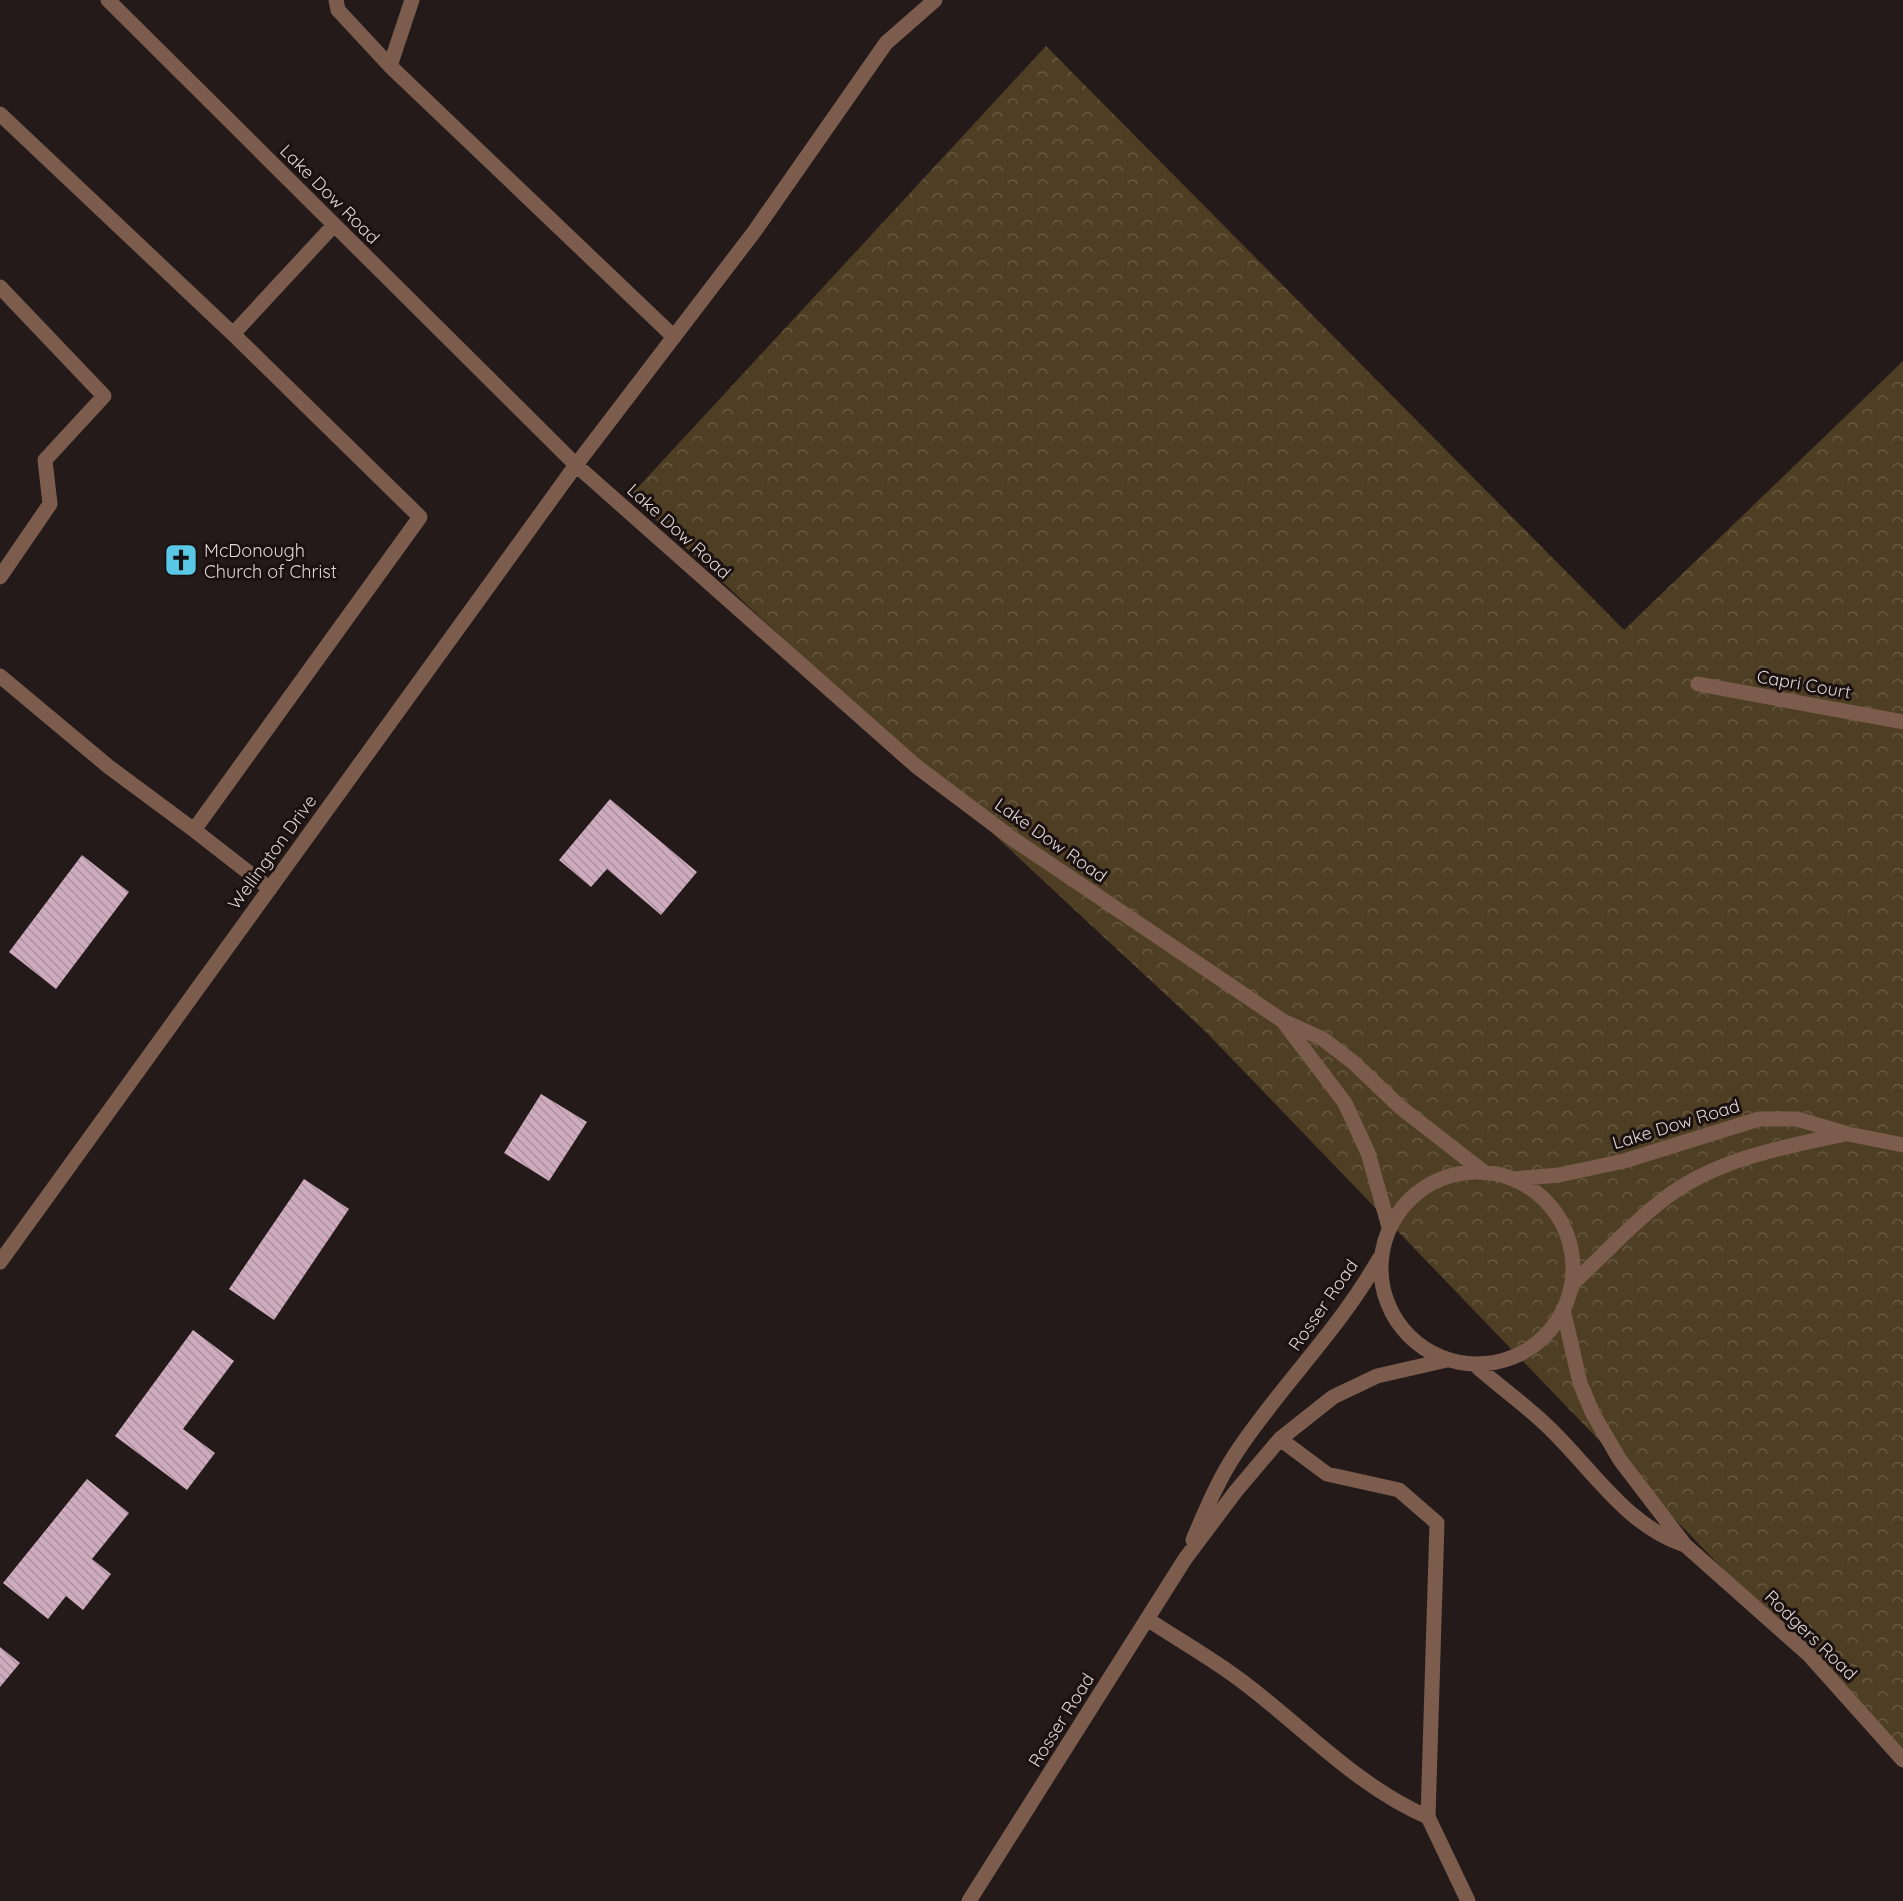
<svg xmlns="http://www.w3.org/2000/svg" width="1903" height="1901" font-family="Quicksand,sans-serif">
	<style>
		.forest { fill: url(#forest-crowns) }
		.building { fill: url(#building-back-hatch) }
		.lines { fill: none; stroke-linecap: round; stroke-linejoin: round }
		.minor { stroke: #7c5d4d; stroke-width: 15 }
		.labels { text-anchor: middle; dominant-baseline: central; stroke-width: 6; stroke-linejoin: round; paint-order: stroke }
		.street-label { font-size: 18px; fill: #dfd6d6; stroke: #1c1111 }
		.poi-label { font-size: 18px; fill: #dfd6d6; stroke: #1c1111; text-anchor: start }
	</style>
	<defs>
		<pattern id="forest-crowns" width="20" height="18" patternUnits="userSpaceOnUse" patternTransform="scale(1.5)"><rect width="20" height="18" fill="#4e3e23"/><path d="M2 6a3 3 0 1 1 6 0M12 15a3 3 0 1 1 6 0" fill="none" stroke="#675942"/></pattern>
		<pattern id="building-back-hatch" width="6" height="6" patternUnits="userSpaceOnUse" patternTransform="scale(1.5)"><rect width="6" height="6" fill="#ceacbe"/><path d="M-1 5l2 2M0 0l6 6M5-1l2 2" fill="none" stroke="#ab919e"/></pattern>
	</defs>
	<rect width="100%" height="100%" fill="#251a1a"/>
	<path class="forest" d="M1046,46L1624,630L1903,361V1756L1207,1033L630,496Z"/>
	<path class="building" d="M610,799L697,872L661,915L607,869L591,887L559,860Z
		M82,855L129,892L56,989L9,952Z
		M541,1094L587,1122L549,1181L504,1153Z
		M304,1179L349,1209L274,1320L229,1289Z
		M193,1330L234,1361L183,1429L215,1453L187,1490L115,1436Z
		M87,1479L129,1513L92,1559L111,1574L83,1610L66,1596L48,1619L3,1583Z
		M0,1647L20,1663L0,1687Z"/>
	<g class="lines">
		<path class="minor" d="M108,0L576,465L916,766L1013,839L1283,1021L1323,1039L1354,1063L1400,1107L1485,1173
			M336,0L338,10L390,66L674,337
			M390,66L412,0
			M0,114L233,334L334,225
			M0,287L104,396L45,460L50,504L0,577
			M233,334L420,517L194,830L270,889
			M0,676L109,767L194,830
			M1698,684L1903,722
			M1285,1024L1345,1103L1368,1153L1389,1227
			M1381 1268a96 96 0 1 1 192 0a96 96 0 1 1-192 0Z
			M1513,1179L1559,1175L1624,1161L1759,1119H1797L1848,1134L1903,1145
			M0,1262L576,465L754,232L886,43L935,0
			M1573,1283C1604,1255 1631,1224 1664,1199C1716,1159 1783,1147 1845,1134
			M1563,1309L1580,1383L1593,1414L1620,1460L1685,1545L1809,1655L1903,1760
			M1474,1364C1497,1385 1522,1402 1544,1423C1589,1464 1625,1526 1685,1545
			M1280,1439L1327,1474L1399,1490L1437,1523L1428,1817L1468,1901
			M1193,1540C1206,1509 1219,1478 1238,1450C1283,1383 1338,1331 1379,1259
			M1147,1619C1179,1640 1213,1659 1243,1682C1304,1728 1358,1787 1428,1817
			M969,1901L1185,1559L1236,1491L1280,1439L1333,1397L1377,1376L1447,1360"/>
	</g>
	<defs>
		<g id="church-square" transform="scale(1.725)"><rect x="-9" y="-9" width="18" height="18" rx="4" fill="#59c8e4" stroke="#1c1111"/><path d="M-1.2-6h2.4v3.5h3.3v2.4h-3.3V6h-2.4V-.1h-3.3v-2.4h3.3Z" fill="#111"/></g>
	</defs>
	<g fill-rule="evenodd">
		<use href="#church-square" x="181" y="560"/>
	</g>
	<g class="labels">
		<g class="street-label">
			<text transform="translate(330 194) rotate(45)">Lake Dow Road</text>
			<text transform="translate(679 531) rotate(42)">Lake Dow Road</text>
			<text transform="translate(1804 684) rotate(10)">Capri Court</text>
			<text transform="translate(1051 840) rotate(35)">Lake Dow Road</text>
			<text transform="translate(272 852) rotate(-54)">Wellington Drive</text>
			<text transform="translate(1676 1124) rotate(-17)">Lake Dow Road</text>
			<text transform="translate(1323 1305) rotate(-55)">Rosser Road</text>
			<text transform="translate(1811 1635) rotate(44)">Rodgers Road</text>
			<text transform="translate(1061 1720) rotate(-58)">Rosser Road</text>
		</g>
		<g class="poi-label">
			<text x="204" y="550">McDonough<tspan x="204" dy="21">Church of Christ</tspan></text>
		</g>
	</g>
</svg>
